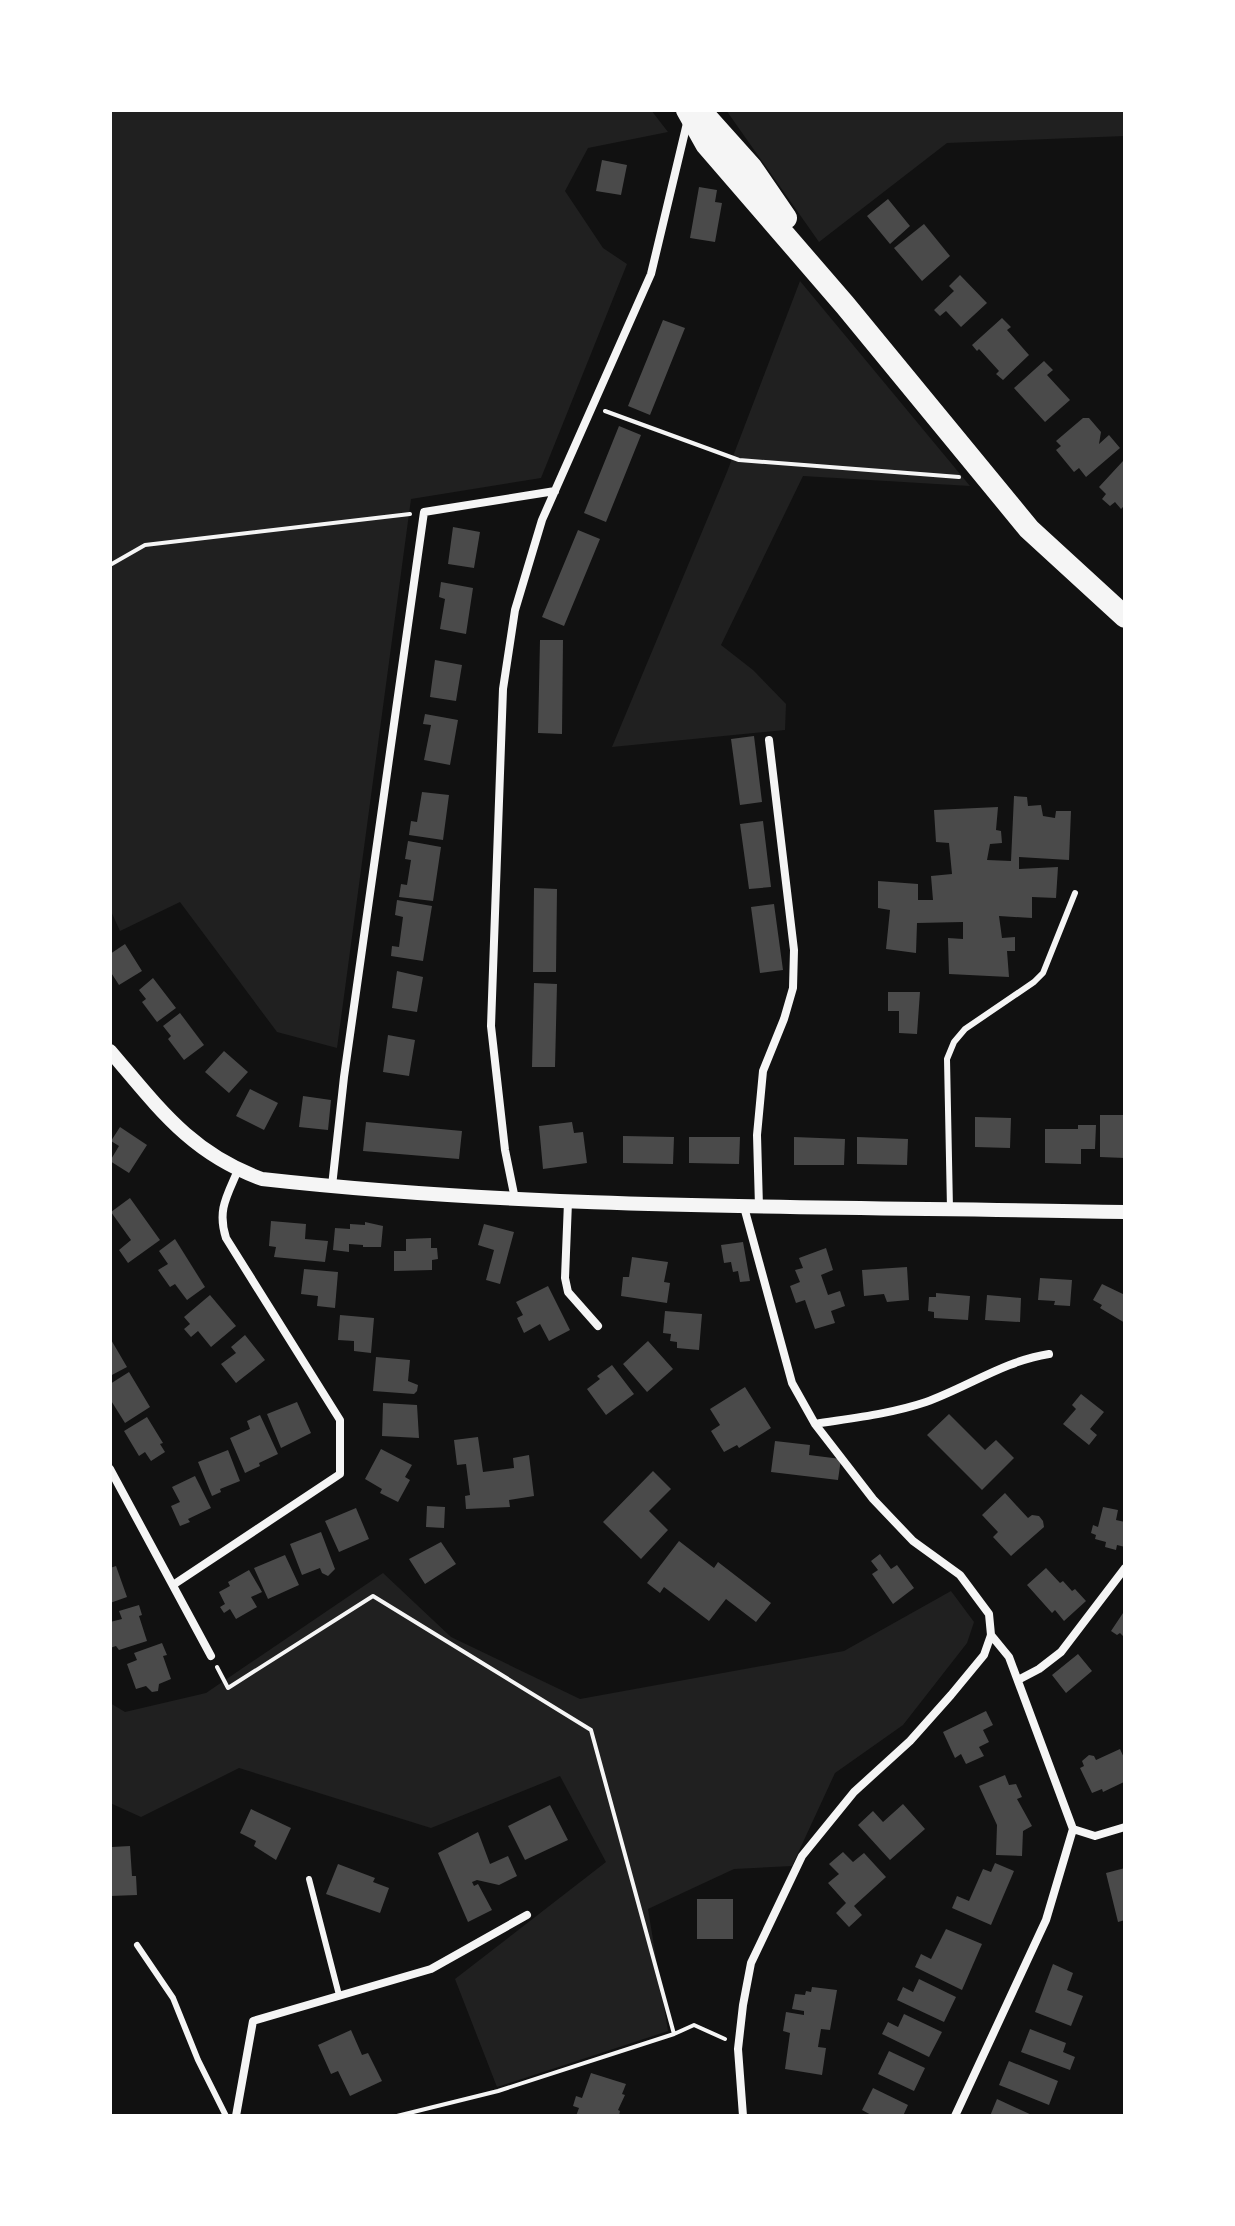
<svg xmlns="http://www.w3.org/2000/svg" width="1235" height="2226" font-family="'Nunito Sans',sans-serif">
	<style>
		.green { fill: #202020 }
		.building { fill: #4a4a4a }
		.lines { fill: none; stroke-linecap: round; stroke-linejoin: round }
		.path { stroke: #f5f5f5; stroke-width: 4 }
		.service { stroke: #f5f5f5; stroke-width: 6 }
		.minor { stroke: #f5f5f5; stroke-width: 8 }
		.tertiary { stroke: #f5f5f5; stroke-width: 14 }
		.trunk { stroke: #f5f5f5; stroke-width: 22 }
	</style>
	<rect width="100%" height="100%" fill="#111"/>
	<path class="green" d="M110,110H651L668,132L588,148L565,191L603,248L627,264L541,478L411,499L337,1048L277,1032L180,902L120,931L110,909Z
		M726,110H1125V136L947,143L819,242Z
		M800,281L970,486L803,476L721,645L753,670L786,704L785,730L612,747L727,472Z
		M383,1573L451,1637L580,1699L844,1651L951,1591L974,1622L967,1643L903,1725L835,1773L792,1866L734,1869L648,1909L668,2031L497,2087L455,1979L606,1862L560,1776L431,1828L239,1768L141,1817L110,1803V1703L125,1712L206,1693Z"/>
	<path class="building" d="M602,160L627,165L621,195L596,191Z
		M699,187L717,190L715,202L722,203L715,242L690,238Z
		M888,199L910,226L890,244L867,216Z
		M924,224L950,256L922,281L894,248Z
		M960,275L987,303L961,327L946,311L940,316L934,310L954,291L949,286Z
		M1002,318L1011,327L1007,330L1029,355L1003,380L996,374L999,371L979,349L977,351L972,345Z
		M663,320L685,328L650,415L628,406Z
		M1044,361L1053,370L1047,375L1070,400L1045,422L1014,388Z
		M1083,418H1089L1101,432L1099,444L1109,435L1120,448L1086,477L1079,468L1074,472L1056,450L1061,446L1056,441Z
		M619,426L641,435L606,522L584,513Z
		M1123,461L1125,505L1121,509L1115,502L1110,506L1102,499L1106,494L1099,487Z
		M453,527L480,532L474,568L448,564Z
		M578,530L600,539L564,626L542,617Z
		M441,582L473,588L466,634L440,629L445,599L439,597Z
		M540,640H563L562,734L538,733Z
		M435,660L462,665L456,701L430,697Z
		M425,714L458,720L450,765L424,760L431,725L423,724Z
		M754,736L762,802L740,805L731,739Z
		M422,792L449,795L443,840L409,835L411,821L417,822Z
		M1014,796L1027,797L1028,806L1041,805L1043,816L1055,818L1056,811H1071L1069,860L1019,857V869L1058,867L1056,898L1032,897V918L999,916L1002,938L1015,937V951H1007L1009,977L949,974L948,938L963,939V922L917,923L916,953L886,949L890,910L878,908V881L918,884V900H933L931,876L952,874L949,843L936,842L934,810L998,807L996,830L1001,831L1002,843L990,844L987,860L1011,861Z
		M763,821L771,887L749,889L740,824Z
		M408,841L441,847L433,901L399,897L401,884L407,885L411,860L405,859Z
		M534,888L557,889L556,972H533Z
		M397,900L432,906L423,961L391,956L392,946L399,947L403,917L395,915Z
		M774,904L783,970L760,973L751,907Z
		M125,944L142,971L119,985L110,971V954Z
		M397,971L423,977L417,1012L392,1008Z
		M153,978L176,1008L157,1022L142,1002L146,999L139,990Z
		M534,983L557,984L555,1067H532Z
		M888,992H920L917,1034L899,1033V1011H888Z
		M180,1013L204,1045L184,1060L168,1039L171,1036L163,1026Z
		M388,1035L415,1040L409,1076L383,1072Z
		M224,1051L248,1072L229,1093L205,1072Z
		M250,1089L278,1103L264,1130L236,1116Z
		M303,1096L331,1100L328,1130L299,1127Z
		M1100,1115H1125V1158L1100,1157Z
		M975,1117L1011,1118L1010,1148L975,1147Z
		M366,1122L462,1131L459,1159L363,1151Z
		M572,1122L574,1133L583,1132L587,1163L543,1169L539,1126Z
		M1078,1125H1096L1095,1149H1081V1164L1045,1163V1129H1078Z
		M120,1127L147,1145L129,1173L110,1161L119,1146L111,1141Z
		M623,1136L674,1137L673,1164L623,1163Z
		M689,1137H740L739,1164L689,1163Z
		M794,1137L845,1139L844,1165H794Z
		M857,1137L908,1139L907,1165L857,1164Z
		M130,1198L160,1240L128,1263L119,1250L131,1240L111,1212Z
		M271,1221L306,1224L305,1239L328,1241L325,1262L274,1257L276,1247L269,1246Z
		M365,1222L383,1226L381,1247H363V1245L349,1244V1252L333,1250L335,1228L350,1229V1224L365,1225Z
		M484,1224L514,1232L500,1284L486,1280L494,1250L478,1245Z
		M431,1238V1248H437L438,1259L432,1260V1270L394,1271V1251H406V1239Z
		M175,1239L205,1287L187,1300L175,1284L170,1287L158,1270L168,1264L159,1251Z
		M743,1242L750,1281L740,1282L738,1271L733,1272L731,1262L724,1263L721,1245Z
		M826,1248L833,1270L821,1275L828,1295L840,1291L845,1306L831,1311L835,1323L815,1329L805,1300L796,1303L790,1286L800,1282L795,1270L803,1268L799,1258Z
		M632,1257L668,1262L664,1282L670,1283L667,1303L621,1296L623,1277H629Z
		M907,1267L909,1300L887,1302L884,1294L864,1296L862,1270Z
		M304,1269L338,1272L335,1308L317,1306L318,1296L301,1294Z
		M1040,1278L1072,1280L1070,1306L1054,1305L1055,1301L1038,1300Z
		M1102,1284L1125,1295V1323L1100,1308L1102,1305L1093,1300Z
		M548,1286L570,1330L549,1341L540,1324L524,1333L517,1318L523,1315L516,1302Z
		M936,1293L970,1296L968,1320L934,1318V1312L928,1311L929,1297H936Z
		M210,1295L236,1326L211,1347L198,1331L191,1337L184,1329L190,1324L184,1317Z
		M987,1295L1021,1298L1020,1322L985,1320Z
		M665,1311L702,1314L699,1350L677,1348V1342L670,1341L671,1334L663,1333Z
		M340,1315L374,1318L371,1353L354,1351V1341L338,1340Z
		M245,1335L265,1360L236,1383L221,1364L236,1353L231,1347Z
		M110,1338L127,1367L110,1376Z
		M648,1341L673,1369L647,1392L623,1364Z
		M376,1357L410,1360L408,1381L418,1385L417,1391L414,1394L373,1391Z
		M612,1365L634,1394L606,1415L587,1389L600,1379L597,1376Z
		M129,1372L150,1407L125,1423L110,1399V1384Z
		M745,1387L771,1428L739,1448L737,1445L724,1452L711,1431L720,1425L710,1409Z
		M1081,1394L1104,1412L1090,1429L1097,1435L1089,1445L1063,1424L1076,1409L1072,1405Z
		M297,1402L311,1433L281,1448L267,1414Z
		M383,1403L417,1405L419,1438L382,1436Z
		M949,1414L985,1450L996,1440L1014,1458L982,1490L927,1435Z
		M260,1415L278,1454L259,1463L260,1466L245,1473L230,1438L250,1429L247,1421Z
		M147,1417L163,1443L160,1444L165,1452L151,1461L145,1452L139,1456L124,1431Z
		M478,1437L483,1472L514,1468L513,1458L529,1455L534,1496L509,1500L510,1507L466,1509L465,1496L470,1495L466,1464L457,1465L454,1440Z
		M775,1441L810,1445L809,1455L841,1459L838,1480L771,1472Z
		M381,1449L412,1465L405,1477L410,1480L398,1502L380,1493L382,1489L365,1479Z
		M228,1450L240,1481L220,1489L221,1492L212,1496L198,1462Z
		M653,1471L671,1489L649,1511L668,1530L641,1559L603,1522Z
		M195,1476L211,1508L188,1519L190,1522L180,1526L171,1506L180,1502L172,1487Z
		M1005,1493L1028,1518L1032,1515L1039,1516L1043,1521L1044,1527L1011,1556L993,1537L998,1532L982,1515Z
		M427,1506L445,1507L444,1528L426,1527Z
		M1103,1507L1118,1510L1116,1520L1125,1522V1547L1117,1545L1116,1550L1105,1547L1106,1542L1095,1539L1096,1535L1091,1533L1093,1525L1098,1527Z
		M356,1508L369,1539L339,1552L325,1521Z
		M321,1532L335,1569L328,1576L322,1573L320,1568L302,1575L290,1544Z
		M679,1541L714,1568L718,1562L771,1603L756,1622L726,1599L709,1621L664,1587L660,1593L647,1583Z
		M441,1542L456,1564L425,1584L409,1559Z
		M880,1554L891,1569L897,1565L914,1588L893,1604L872,1574L878,1570L871,1561Z
		M285,1555L299,1585L268,1599L254,1568Z
		M116,1566L127,1597L110,1603V1568Z
		M1046,1568L1060,1583L1063,1581L1072,1591L1075,1589L1086,1601L1064,1621L1055,1610L1052,1613L1027,1585Z
		M249,1570L262,1592L251,1597L257,1607L236,1619L230,1609L224,1613L220,1607L225,1604L219,1592L230,1586L228,1582Z
		M139,1605L142,1615L139,1616L147,1641L119,1650L116,1646L110,1648V1622L122,1619L119,1611Z
		M1125,1610V1638L1120,1633L1117,1635L1111,1631Z
		M162,1643L167,1655L163,1656L171,1679L159,1684L158,1691L152,1692L146,1686L136,1689L127,1664L137,1660L134,1653Z
		M1078,1654L1092,1671L1066,1693L1052,1675Z
		M986,1711L993,1725L983,1730L989,1742L979,1747L984,1756L966,1764L961,1754L955,1758L943,1732Z
		M1120,1749L1125,1760L1124,1782L1103,1792L1102,1789L1092,1793L1080,1768L1084,1766L1082,1761L1089,1755L1094,1756L1096,1760Z
		M1005,1775L1009,1785L1016,1784L1022,1797L1017,1799L1032,1826L1023,1831L1022,1856L996,1855L997,1825L979,1786Z
		M903,1804L925,1829L890,1860L858,1825L873,1811L883,1822Z
		M550,1805L568,1840L525,1860L508,1826Z
		M251,1809L291,1828L276,1860L254,1846L256,1841L240,1833Z
		M478,1832L490,1864L508,1856L517,1876L499,1885L477,1880L472,1882L474,1886L478,1884L492,1910L468,1922L438,1853Z
		M130,1846L132,1876H136L137,1895L110,1896L112,1847Z
		M843,1852L853,1862L864,1853L886,1877L854,1906L862,1915L849,1927L836,1913L846,1903L828,1883L839,1874L829,1864Z
		M995,1863L1014,1871L991,1925L952,1908L957,1896L969,1901L983,1869L991,1872Z
		M338,1864L375,1878L373,1882L389,1888L380,1913L326,1894Z
		M1125,1868V1920L1118,1922L1106,1873Z
		M697,1899H733V1939H697Z
		M946,1929L982,1944L962,1990L915,1967L921,1954L931,1959Z
		M1053,1964L1073,1973L1067,1990L1083,1996L1071,2026L1035,2012Z
		M919,1979L956,1997L944,2022L897,2000L903,1987L913,1992Z
		M812,1987L837,1990L830,2030L821,2029L818,2047L826,2048L822,2075L785,2069L790,2033L783,2031L786,2012L804,2015V2011L792,2009L795,1994L805,1995L806,1991L811,1992Z
		M904,2014L942,2032L929,2057L882,2034L888,2022L898,2027Z
		M1030,2029L1066,2043L1063,2052L1075,2057L1070,2070L1021,2052Z
		M351,2030L362,2055L368,2053L382,2081L350,2096L338,2071L331,2074L318,2045Z
		M889,2051L925,2068L914,2091L878,2074Z
		M1009,2061L1058,2081L1049,2105L999,2085Z
		M591,2073L626,2084L622,2094L625,2095L618,2110L620,2111L619,2116H576L579,2108L573,2106L576,2096L582,2098Z
		M873,2088L908,2105L903,2116H873L862,2110Z
		M997,2099L1034,2116H990Z"/>
	<g class="lines">
		<path class="path" d="M605,411L739,460L959,477
			M110,565L145,545L410,514
			M217,1667L228,1688L373,1596L591,1730L674,2034L694,2025L725,2039
			M397,2116L498,2091L674,2034"/>
		<path class="service" d="M950,1209L947,1059L954,1042L965,1029L1034,982L1043,973L1075,893
			M309,1879L339,1995
			M137,1945L173,1998L198,2060L226,2116"/>
		<path class="minor" d="M332,1186L344,1077L424,512L555,491
			M515,1199L505,1150L491,1026L503,689L515,610L542,520L651,274L688,119
			M568,1202L565,1278L568,1292L598,1326
			M759,1207L757,1135L763,1071L784,1019L793,988L794,950L769,740
			M815,1424C853,1418 890,1414 926,1402C968,1387 1004,1361 1049,1354
			M110,1469L211,1656
			M173,1585L340,1474V1420L226,1238C217,1210 227,1196 238,1170
			M1018,1680L1039,1669L1061,1652L1125,1568
			M1073,1829L1095,1836L1125,1827
			M236,2116L253,2021L431,1969L527,1915
			M743,2116L738,2049L743,2005L751,1963L802,1856L854,1792L910,1741L951,1695L984,1655L991,1635L989,1614L960,1575L913,1541L873,1499L815,1424L792,1383L744,1207
			M955,2116L1046,1920L1073,1829L1009,1657L991,1635"/>
		<path class="tertiary" d="M110,1051C158,1107 190,1153 262,1179C549,1211 837,1206 1125,1212"/>
		<path class="trunk" d="M687,110L706,144L845,305L1029,529L1125,617
			M700,110L751,167L786,218"/>
	</g>
	<rect width="1235" height="2226" fill="none" stroke="#ffffff" stroke-width="224"/>
</svg>
